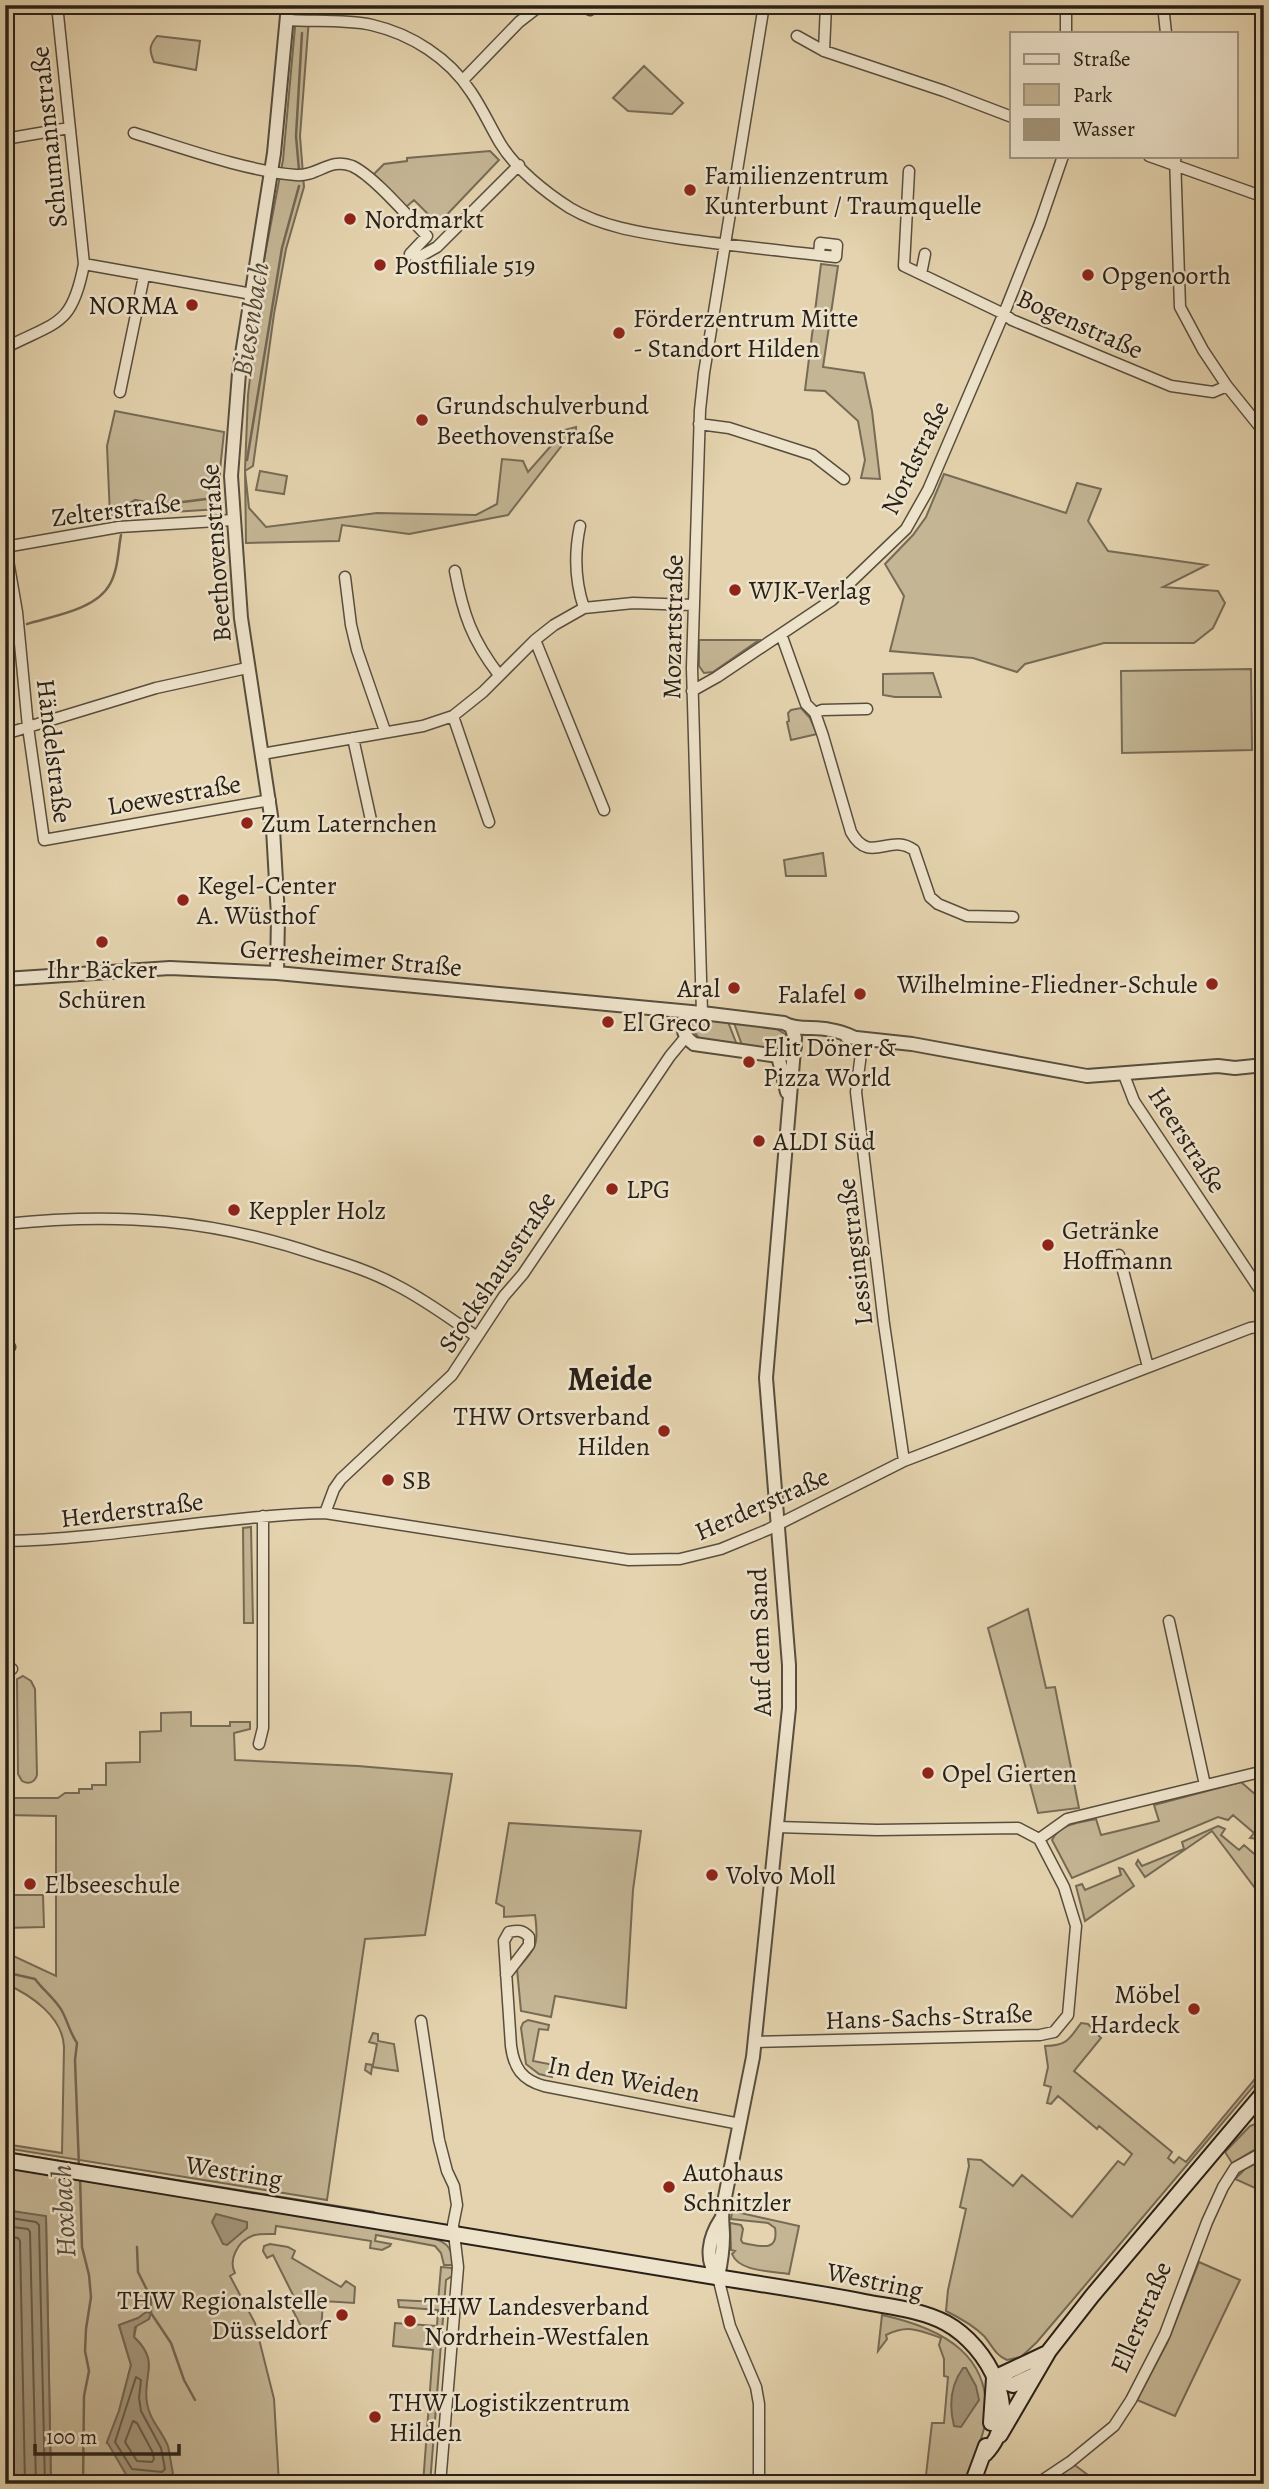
<svg xmlns="http://www.w3.org/2000/svg" width="1269" height="2489" font-family="Alegreya,serif">
	<style>
		.green { fill: #c4b594; stroke: #766b56; stroke-width: 2; fill-rule: evenodd }
		.water { fill: #a4967b; stroke: #736753; stroke-width: 2 }
		.lines { fill: none; stroke-linecap: round; stroke-linejoin: round }
		.shore { stroke: #665c4a; stroke-width: 2 }
		.stream { stroke: #736753; stroke-width: 2.5 }
		.minor-casing { stroke: #584e3e; stroke-width: 13 }
		.tertiary-casing { stroke: #584e3e; stroke-width: 16 }
		.secondary-casing { stroke: #292118; stroke-width: 18 }
		.minor { stroke: #ede2ca; stroke-width: 10 }
		.tertiary { stroke: #ede2ca; stroke-width: 12 }
		.secondary { stroke: #ede2ca; stroke-width: 14 }
		.poi-dot { fill: #8f2418; stroke: #ede2ca; stroke-width: 2.5 }
		.labels { text-anchor: middle; dominant-baseline: central; stroke-width: 5; stroke-linejoin: round; paint-order: stroke }
		.street-label { font-size: 26px; fill: #292118; stroke: #ede2ca }
		.poi-label { font-size: 26px; fill: #292118; stroke: #ede2ca; text-anchor: start }
		.water-label { font-size: 28px; font-style: italic; fill: #544a3b; stroke: #ede2ca }
		.district-label { font-size: 33px; font-weight: bold; fill: #292118; stroke: #ede2ca }
	</style>
	<rect width="100%" height="100%" fill="#e4d3ae"/>
	<filter id="stains"><feTurbulence type="fractalNoise" baseFrequency=".00286" numOctaves="4"/><feColorMatrix values="0 0 0 0 .2 0 0 0 0 .09 0 0 0 0 .02 0 0 0 .5 -.17"/></filter>
	<radialGradient id="worn" r=".72"><stop offset=".6" stop-color="#630" stop-opacity="0"/><stop offset="1" stop-color="#630" stop-opacity=".3"/></radialGradient>
	<path class="green" d="M297,5H310L300,136L304,187L286,249L274,314L253,466L245,471L249,508L266,527L377,513L476,515L497,504L502,459L523,461L528,472L565,430L576,427V432L570,435L508,515L409,534L342,525L339,541L246,543L245,470L248,395L264,260L283,160Z
		M157,36L200,41L196,70L154,62C149,50 149,46 157,36Z
		M644,66L683,103L672,114L628,111L613,98Z
		M490,151L499,160L438,224L414,200L405,208L372,176L384,164L407,161V158Z
		M821,264L838,266L823,367L864,373L872,411L880,479L861,478L865,460L858,421L825,391L805,390Z
		M115,411L224,432L220,470L219,509L110,516L107,446Z
		M260,471L287,476L284,494L256,490Z
		M944,474L1066,513L1077,483L1101,489L1088,521L1108,551L1207,565L1163,587L1218,591L1225,603L1213,628L1194,643H1104L1025,664L1017,672L973,658L890,651L904,596L885,564L913,535L926,517Z
		M699,640H759L713,672L704,673L699,666Z
		M1251,669L1252,750L1122,753L1121,671Z
		M933,673L941,697H895L883,695V674Z
		M801,708L810,718L817,734L791,740L787,722L789,721L788,713L791,710Z
		M823,853L826,876H786L784,860Z
		M699,1018L728,1022L737,1045L700,1039L692,1029V1025Z
		M734,1023L775,1028L785,1034L786,1046L778,1050L742,1045Z
		M251,1527L253,1623H244L243,1528Z
		M1028,1609L1046,1688L1055,1687L1079,1808L1038,1813L988,1628Z
		M23,1676L31,1681L35,1689L37,1775C35,1782 29,1785 22,1781L18,1774L17,1679Z
		M191,1712V1726H230V1722H250V1729L234,1733L235,1760L358,1766L452,1774L425,1935L365,1939L327,2200L5,2148V2144L62,2153L64,2047C63,2017 31,1995 6,1984L5,1980V1952L56,1976V1816L5,1815V1798H58L65,1793H79V1789H92V1785H106V1763L140,1762V1732L161,1731V1713Z
		M1241,1782L1264,1802V1822L1256,1831L1262,1836L1258,1839L1250,1838L1254,1833L1233,1815L1228,1820L1218,1817L1072,1878L1052,1840C1059,1824 1080,1822 1096,1819L1101,1835L1159,1821L1154,1805Z
		M509,1823L641,1831L633,1890L626,2008L555,1996L551,2017L521,2011L517,1969C537,1947 539,1944 535,1915L504,1917V1907L496,1903Z
		M1218,1826L1225,1829L1221,1835L1239,1850L1244,1845L1259,1858L1255,1863L1264,1870V1900L1212,1831L1145,1877L1136,1864L1138,1860L1142,1866L1184,1849L1182,1842Z
		M1119,1868L1123,1869L1134,1886L1085,1921L1076,1886L1082,1884L1085,1890L1121,1875Z
		M5,1895H43L44,1927L5,1928Z
		M528,2020L549,2025L548,2030L539,2029L533,2061L554,2065L552,2077L539,2074L526,2064L521,2028L523,2023Z
		M1081,2023L1088,2024L1101,2038L1074,2071L1172,2152L1168,2158L1174,2163L1179,2157L1186,2162L1264,2068V2074L1037,2342L1021,2357L1007,2360C995,2355 992,2345 984,2336C973,2325 960,2318 946,2311L948,2290L966,2209L960,2207L969,2166L968,2159L981,2160L1013,2186L1022,2175L1072,2217L1118,2161L1124,2165L1132,2154L1099,2126L1097,2129L1058,2096L1051,2104L1047,2103L1051,2087L1044,2085L1048,2067L1045,2046C1066,2046 1069,2040 1081,2023Z
		M373,2033L378,2034V2041L394,2044L398,2071L372,2067L371,2074L365,2070L366,2064L373,2065L377,2044L369,2042Z
		M1255,2124L1262,2126L1264,2124V2144L1232,2163L1225,2152L1250,2126Z
		M5,2152L374,2212L375,2213L5,2154Z
		M1264,2159V2192L1235,2179L1245,2169Z
		M5,2166L306,2215L434,2239C449,2242 453,2252 453,2265H444L441,2253L435,2246L376,2235L375,2241L391,2244L390,2246L382,2250L370,2248L371,2241L276,2226L275,2234C267,2234 259,2233 252,2236C238,2241 228,2260 235,2273L230,2276L255,2323L274,2399L279,2484H51L46,2217L5,2210ZM138,2318L134,2337C159,2360 144,2373 146,2400C147,2416 160,2432 167,2446L107,2443L119,2411L131,2365L119,2325Z
		M732,2211L799,2226L789,2274C772,2271 739,2272 732,2254L735,2251L731,2250L730,2223L741,2225L743,2229L741,2240L743,2243C760,2246 779,2253 775,2228L768,2223L731,2219Z
		M270,2244L288,2247L295,2251L292,2258L341,2287L346,2281L355,2287L354,2303L323,2301L321,2332L303,2330L289,2303L295,2299L273,2255L267,2258L263,2251L264,2246Z
		M1199,2262L1240,2280L1175,2416L1137,2400L1168,2341Z
		M441,2267L452,2268V2276L446,2280L430,2484H423L433,2350L393,2346L395,2323L437,2326L438,2310L399,2307L398,2300L438,2302Z
		M882,2315C942,2328 997,2356 984,2428C980,2447 970,2466 963,2484H925L932,2423H944L948,2377L944,2376V2359L939,2345L941,2338C919,2330 908,2324 886,2335L887,2339L878,2351Z
		M1072,2463L1100,2484H1042Z"/>
	<path class="water" d="M5,2210L46,2216L51,2484H5Z
		M216,2214L247,2222V2228L227,2245L223,2244L212,2222Z
		M146,2312L151,2313L149,2319L135,2327L134,2337C161,2363 142,2374 147,2403C149,2419 162,2431 168,2446C170,2455 171,2465 173,2473L166,2480L127,2476L107,2442L119,2411L131,2365L119,2325L138,2318Z
		M963,2368H966L976,2386L979,2400L961,2427L954,2426C949,2406 950,2386 963,2368Z"/>
	<g class="lines">
		<path class="shore" d="M5,2217L36,2222L39,2225L45,2484
			M5,2226L28,2229L30,2232L36,2484
			M5,2236L18,2238L20,2241L25,2484
			M136,2377L141,2380L139,2398L141,2411L161,2448L165,2469L162,2472L132,2469L115,2442Z
			M133,2421L137,2423L152,2451L154,2459L152,2462L137,2461L125,2442Z"/>
		<path class="stream" d="M304,10L305,5
			M299,170L296,136L302,33
			M247,460L282,248L299,186
			M123,517L127,505L135,500L159,505L214,498
			M27,624C53,616 96,610 110,584C118,570 118,551 121,535
			M5,646L7,645
			M5,1968L13,1974L35,1979C43,1990 56,2000 62,2011C68,2022 69,2031 77,2043L75,2060L79,2167
			M80,2177L82,2247L89,2275L91,2297L86,2329L85,2351L89,2371L84,2396L83,2484
			M137,2247L138,2272L151,2298V2313L171,2343L184,2380L195,2400"/>
		<g class="minor-casing">
			<path id="minor" d="M580,5L590,10
				M1163,5L1166,33
				M286,20C314,22 344,19 372,25C411,34 449,58 471,92C482,108 490,126 500,143C515,168 545,192 570,208C604,228 644,233 683,239C734,246 785,251 836,257L837,245L820,243L819,255
				M1066,33V5
				M797,36L824,51L944,91L1012,117
				M824,51L826,5
				M463,80L519,22L541,5
				M134,133C183,148 246,171 296,175C317,177 330,157 352,166C374,176 409,218 427,236L410,254L419,257L437,247L519,165
				M5,139L69,128
				M1149,156L1264,197
				M1175,156L1180,307L1203,350L1227,386L1264,432
				M909,171L904,266L1004,314L1012,320L1171,386L1213,392L1227,386
				M84,264L252,294
				M921,274L925,254
				M5,348C57,321 72,327 84,264L57,5
				M120,392L144,276
				M699,424L729,428L813,455L844,479
				M580,526C574,554 575,581 584,608
				M5,543L17,612L28,727L44,840L270,800
				M5,547L119,527L233,520
				M455,571C463,614 472,640 499,675
				M345,577L351,625L357,650L385,731
				M781,634L806,704L815,713L823,736L851,832C870,866 890,832 914,850L930,897L938,904L967,916L1013,917
				M535,640L604,810
				M692,691L717,677L832,600L906,529L928,490L1007,306L1040,223L1063,156
				M815,713L822,710L867,709
				M453,716L489,822
				M5,734L156,688L247,668
				M353,738L371,820
				M262,754L423,726L453,716L483,692L535,640L554,625L584,608L633,603L693,605
				M702,1013L692,668L700,410L704,373L764,5
				M863,1038L856,1092L884,1324L904,1461
				M1124,1075L1134,1101L1264,1296
				M5,1224C119,1212 213,1219 321,1256C347,1264 372,1272 396,1285C424,1299 451,1319 477,1337
				M1119,1255L1148,1367
				M5,1345L10,1347
				M325,1513L334,1489L341,1479L452,1375L504,1296L523,1274L670,1056L685,1038
				M5,1541C112,1539 218,1516 325,1513L629,1560L680,1559L721,1549L767,1530L904,1461L1250,1328L1264,1326
				M1169,1621L1205,1785
				M5,1669H12
				M259,1744L263,1728V1516
				M1039,1839L1067,1819L1264,1771
				M506,1975L529,1945V1937C523,1930 518,1930 509,1932L504,1941L511,2046C514,2068 522,2080 544,2086L740,2124
				M421,2021L439,2140L447,2171L454,2186L457,2205L453,2225L458,2267L440,2484
				M755,2042L1040,2035L1054,2032L1068,2015L1076,1926L1064,1887L1039,1839L1018,1828L877,1830L777,1827
				M1253,2105L1264,2114
				M718,2277L730,2326L756,2387L759,2404V2484
				M1037,2484L1070,2462L1114,2426L1131,2400L1165,2334L1207,2222L1223,2187L1235,2168L1264,2152"/>
		</g>
		<g class="tertiary-casing">
			<path id="tertiary" d="M277,973L278,916L273,829L241,618L231,476L239,373L274,153L288,5
				M5,979L170,968L277,973L702,1013L784,1023C797,1031 815,1026 830,1030C838,1031 846,1034 853,1037
				M694,1013C679,1021 681,1035 694,1044L778,1056L787,1054L795,1047
				M847,1037L912,1044L1087,1076L1218,1066L1235,1068L1264,1065
				M778,1056L787,1092
				M718,2277C721,2263 723,2250 723,2236C723,2226 721,2217 723,2207L753,2057L789,1708V1665L766,1378L795,1038L792,1029
				M718,2277C704,2260 709,2237 721,2219"/>
		</g>
		<g class="secondary-casing">
			<path id="secondary" d="M5,2160C242,2199 479,2239 716,2277C766,2285 815,2292 865,2302C891,2307 922,2310 946,2323C988,2346 1025,2413 985,2454
				M994,2378L1045,2354
				M994,2378L1013,2385L1034,2375
				M991,2423L994,2378
				M1000,2435L1049,2351L1092,2296L1264,2092
				M972,2484L986,2446"/>
		</g>
		<use href="#minor" class="minor"/>
		<use href="#tertiary" class="tertiary"/>
		<use href="#secondary" class="secondary"/>
	</g>
	<g class="poi-dot">
		<circle cx="690" cy="190" r="7"/>
		<circle cx="350" cy="219" r="7"/>
		<circle cx="380" cy="265" r="7"/>
		<circle cx="1088" cy="275" r="7"/>
		<circle cx="192" cy="305" r="7"/>
		<circle cx="619" cy="333" r="7"/>
		<circle cx="422" cy="420" r="7"/>
		<circle cx="735" cy="590" r="7"/>
		<circle cx="247" cy="823" r="7"/>
		<circle cx="183" cy="900" r="7"/>
		<circle cx="102" cy="942" r="7"/>
		<circle cx="1212" cy="984" r="7"/>
		<circle cx="734" cy="988" r="7"/>
		<circle cx="860" cy="994" r="7"/>
		<circle cx="608" cy="1022" r="7"/>
		<circle cx="749" cy="1062" r="7"/>
		<circle cx="759" cy="1141" r="7"/>
		<circle cx="612" cy="1189" r="7"/>
		<circle cx="234" cy="1210" r="7"/>
		<circle cx="1048" cy="1245" r="7"/>
		<circle cx="664" cy="1431" r="7"/>
		<circle cx="388" cy="1480" r="7"/>
		<circle cx="928" cy="1773" r="7"/>
		<circle cx="712" cy="1875" r="7"/>
		<circle cx="30" cy="1884" r="7"/>
		<circle cx="1194" cy="2009" r="7"/>
		<circle cx="669" cy="2187" r="7"/>
		<circle cx="342" cy="2315" r="7"/>
		<circle cx="410" cy="2321" r="7"/>
		<circle cx="375" cy="2417" r="7"/>
	</g>
	<g class="labels">
		<g class="street-label">
			<text transform="translate(49 137) rotate(-96)">Schumannstraße</text>
			<text transform="translate(1080 324) rotate(24)">Bogenstraße</text>
			<text transform="translate(915 458) rotate(-64)">Nordstraße</text>
			<text transform="translate(116 510) rotate(-7)">Zelterstraße</text>
			<text transform="translate(216 553) rotate(-94)">Beethovenstraße</text>
			<text transform="translate(673 627) rotate(-89)">Mozartstraße</text>
			<text transform="translate(54 751) rotate(83)">Händelstraße</text>
			<text transform="translate(174 795) rotate(-10)">Loewestraße</text>
			<text transform="translate(351 958) rotate(5)">Gerresheimer Straße</text>
			<text transform="translate(1187 1140) rotate(57)">Heerstraße</text>
			<text transform="translate(855 1252) rotate(-97)">Lessingstraße</text>
			<text transform="translate(497 1272) rotate(-56)">Stockshausstraße</text>
			<text transform="translate(762 1504) rotate(-24)">Herderstraße</text>
			<text transform="translate(132 1510) rotate(-7)">Herderstraße</text>
			<text transform="translate(760 1642) rotate(-92)">Auf dem Sand</text>
			<text transform="translate(929 2017) rotate(-2)">Hans-Sachs-Straße</text>
			<text transform="translate(624 2079) rotate(11)">In den Weiden</text>
			<text transform="translate(234 2172) rotate(9)">Westring</text>
			<text transform="translate(875 2281) rotate(12)">Westring</text>
			<text transform="translate(1141 2317) rotate(-67)">Ellerstraße</text>
		</g>
		<g class="poi-label">
			<text x="704" y="175">Familienzentrum<tspan x="704" dy="30">Kunterbunt / Traumquelle</tspan></text>
			<text x="364" y="219">Nordmarkt</text>
			<text x="394" y="265">Postfiliale 519</text>
			<text x="1102" y="275">Opgenoorth</text>
			<text x="178" y="305" text-anchor="end">NORMA</text>
			<text x="633" y="318">Förderzentrum Mitte<tspan x="633" dy="30">- Standort Hilden</tspan></text>
			<text x="436" y="405">Grundschulverbund<tspan x="436" dy="30">Beethovenstraße</tspan></text>
			<text x="749" y="590">WJK-Verlag</text>
			<text x="261" y="823">Zum Laternchen</text>
			<text x="197" y="885">Kegel-Center<tspan x="197" dy="30">A. Wüsthof</tspan></text>
			<text x="102" y="969" text-anchor="middle">Ihr Bäcker<tspan x="102" dy="30">Schüren</tspan></text>
			<text x="1198" y="984" text-anchor="end">Wilhelmine-Fliedner-Schule</text>
			<text x="720" y="988" text-anchor="end">Aral</text>
			<text x="846" y="994" text-anchor="end">Falafel</text>
			<text x="622" y="1022">El Greco</text>
			<text x="763" y="1047">Elit Döner &amp;<tspan x="763" dy="30">Pizza World</tspan></text>
			<text x="773" y="1141">ALDI Süd</text>
			<text x="626" y="1189">LPG</text>
			<text x="248" y="1210">Keppler Holz</text>
			<text x="1062" y="1230">Getränke<tspan x="1062" dy="30">Hoffmann</tspan></text>
			<text x="650" y="1416" text-anchor="end">THW Ortsverband<tspan x="650" dy="30">Hilden</tspan></text>
			<text x="402" y="1480">SB</text>
			<text x="942" y="1773">Opel Gierten</text>
			<text x="726" y="1875">Volvo Moll</text>
			<text x="44" y="1884">Elbseeschule</text>
			<text x="1180" y="1994" text-anchor="end">Möbel<tspan x="1180" dy="30">Hardeck</tspan></text>
			<text x="683" y="2172">Autohaus<tspan x="683" dy="30">Schnitzler</tspan></text>
			<text x="328" y="2300" text-anchor="end">THW Regionalstelle<tspan x="328" dy="30">Düsseldorf</tspan></text>
			<text x="424" y="2306">THW Landesverband<tspan x="424" dy="30">Nordrhein-Westfalen</tspan></text>
			<text x="389" y="2402">THW Logistikzentrum<tspan x="389" dy="30">Hilden</tspan></text>
		</g>
		<g class="water-label">
			<text transform="translate(251 319) rotate(-81)">Biesenbach</text>
			<text transform="translate(64 2211) rotate(-93)">Hoxbach</text>
		</g>
		<g class="district-label">
			<text x="610" y="1378">Meide</text>
		</g>
	</g>
	<rect width="1269" height="2489" fill="none" stroke="#e4d3ae" stroke-width="28"/>
	<rect x="7" y="7" width="1255" height="2475" fill="none" stroke="#292118" stroke-width="3.5"/>
	<rect x="14" y="14" width="1241" height="2461" fill="none" stroke="#292118" stroke-width="2"/>
	<rect x="1010" y="32" width="228" height="126" fill="#ede2ca" stroke="#9f9583" stroke-width="2"/>
	<rect x="1024" y="54" width="35" height="10" fill="#ede2ca" stroke="#9f9583" stroke-width="2"/>
	<text x="1073" y="66" font-size="21" fill="#292118">Straße</text>
	<rect x="1024" y="84" width="35" height="21" fill="#c4b594" stroke="#9f9583" stroke-width="2"/>
	<text x="1073" y="102" font-size="21" fill="#292118">Park</text>
	<rect x="1024" y="119" width="35" height="21" fill="#a4967b" stroke="#9f9583" stroke-width="2"/>
	<text x="1073" y="136" font-size="21" fill="#292118">Wasser</text>
	<path d="M35 2444v10h144v-10" fill="none" stroke="#292118" stroke-width="3.5"/>
	<text x="46" y="2444" font-size="21" fill="#292118" stroke="#ede2ca" stroke-width="5" paint-order="stroke">100 m</text>
	<rect width="100%" height="100%" filter="url(#stains)"/>
	<rect width="100%" height="100%" fill="url(#worn)"/>
</svg>
